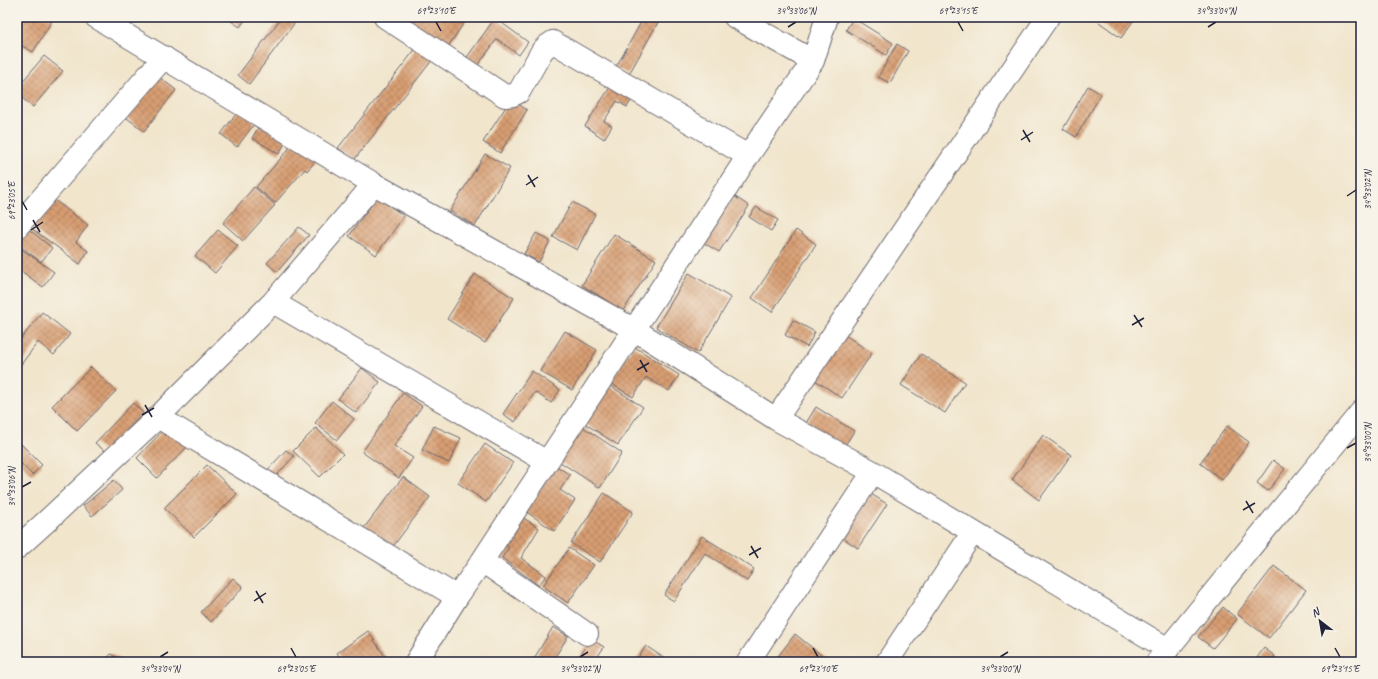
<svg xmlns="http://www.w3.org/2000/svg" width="1378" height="679" font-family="Caveat,sans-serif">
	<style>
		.building { fill: url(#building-cross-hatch) }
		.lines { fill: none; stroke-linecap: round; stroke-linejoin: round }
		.street-casing { stroke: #6a666e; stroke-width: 24 }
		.street { stroke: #fff; stroke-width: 22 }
		.ticks { fill: none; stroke: #22223b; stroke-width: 1.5 }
		.neatline { fill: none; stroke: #22223b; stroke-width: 1.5 }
		.ticks-label { font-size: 10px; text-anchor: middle; fill: #22223b }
	</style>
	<defs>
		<pattern id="building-cross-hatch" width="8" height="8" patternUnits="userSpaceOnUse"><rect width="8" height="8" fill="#d89e72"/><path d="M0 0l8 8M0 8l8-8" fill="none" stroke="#af805f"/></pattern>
	</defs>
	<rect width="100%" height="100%" fill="#f7f3e8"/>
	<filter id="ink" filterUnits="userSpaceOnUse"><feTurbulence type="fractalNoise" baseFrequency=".025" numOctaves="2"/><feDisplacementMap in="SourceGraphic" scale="8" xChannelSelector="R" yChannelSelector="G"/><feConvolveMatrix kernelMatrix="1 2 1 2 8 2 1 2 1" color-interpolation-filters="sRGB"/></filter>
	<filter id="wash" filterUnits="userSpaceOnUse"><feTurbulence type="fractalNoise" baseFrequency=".012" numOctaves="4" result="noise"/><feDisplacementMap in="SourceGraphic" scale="16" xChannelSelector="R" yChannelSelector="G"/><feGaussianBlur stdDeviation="0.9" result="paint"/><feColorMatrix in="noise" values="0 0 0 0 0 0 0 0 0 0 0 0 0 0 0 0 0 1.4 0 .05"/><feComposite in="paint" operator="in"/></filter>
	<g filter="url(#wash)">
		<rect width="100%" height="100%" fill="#f1e5cc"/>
		<g id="blocks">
			<path class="building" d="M17,17H49L53,19L33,52L17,43Z
				M225,17H247L240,27Z
				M282,17H299L249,84L238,75Z
				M408,17H468L445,51L403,24Z
				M644,17H661L629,74L616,67Z
				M943,17H957L955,22Z
				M1092,17H1136L1121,38Z
				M495,18L528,42L519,55L497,39L476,68L465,60Z
				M853,18L893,43L886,55L846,30Z
				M897,44L908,51L890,83L878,77Z
				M417,47L433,59L354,160L338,148Z
				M44,56L63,71L33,107L17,94V88Z
				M155,74L176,90L144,131L123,115Z
				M612,84L633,98L627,107L617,101L604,121L612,126L604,139L585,126Z
				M1088,86L1101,94L1076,137L1063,129Z
				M511,99L527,110L500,153L483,142Z
				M238,111L255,123L237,147L221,134Z
				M260,125L286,141L279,154L252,138Z
				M293,144L318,158L307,171L305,169L275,203L256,187Z
				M485,154L510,168L475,226L450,211Z
				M254,187L275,205L243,241L223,223Z
				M49,196L88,225L76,242L88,251L80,264L27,225Z
				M734,196L749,206L719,252L704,243Z
				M377,197L404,216L376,255L349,236Z
				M572,202L595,214L577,250L553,237Z
				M756,207L778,220L771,231L749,217Z
				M26,227L52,248L41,262L17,244V239Z
				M299,227L309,235L277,272L267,263Z
				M218,230L238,246L215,273L195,256Z
				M796,230L816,244L772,312L752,298Z
				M536,233L550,241L539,262L524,254Z
				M614,234L656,260L623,311L582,285Z
				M17,246L54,272L43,287L17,268Z
				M689,273L731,298L698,353L656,327Z
				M475,274L514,298L485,343L447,319Z
				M42,312L70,334L54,355L38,342L19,367L17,366V344Z
				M793,320L815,332L807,347L785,335Z
				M565,331L597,350L572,390L540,371Z
				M842,333L872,353L842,398L812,378Z
				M633,346L679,375L669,391L646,377L633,397L610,383Z
				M921,354L965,382L945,413L901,385Z
				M91,367L116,391L77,431L52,406Z
				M362,368L380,382L356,413L338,399Z
				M532,371L560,390L551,403L535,392L515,422L503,414Z
				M609,385L643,407L618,445L584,423Z
				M403,393L422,406L394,446L413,458L399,478L362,452Z
				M332,401L354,419L337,440L315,423Z
				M133,403L143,413L106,452L95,443Z
				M816,407L854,431L844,447L806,423Z
				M580,425L622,453L600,488L557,460Z
				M434,426L461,438L449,463L422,450Z
				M1227,426L1249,442L1222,480L1200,463Z
				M166,427L187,447L157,478L137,458Z
				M316,428L343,454L320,477L293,451Z
				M1043,435L1071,455L1039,500L1012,480Z
				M17,440L42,465L32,475L17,459Z
				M485,444L513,463L486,502L458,483Z
				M286,450L294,456L270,483L262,476Z
				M1273,460L1285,469L1268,491L1257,483Z
				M207,465L237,494L194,537L164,508Z
				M555,465L570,475L560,490L575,500L554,531L524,510Z
				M403,477L430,497L391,549L364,528Z
				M114,480L122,490L92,516L83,506Z
				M604,493L633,512L600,562L571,543Z
				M871,494L887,504L858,548L843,538Z
				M519,515L539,528L521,558L546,576L538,585L502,558L509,547L503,544Z
				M702,536L754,569L747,581L705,553L674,601L664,595Z
				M569,548L594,565L568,603L543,586Z
				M1274,566L1306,590L1269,638L1237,614Z
				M233,578L243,587L211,622L201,612Z
				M1223,607L1237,619L1213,648L1198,637Z
				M553,627L568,636L552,662H532Z
				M368,631L388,661L374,662L372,660L370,662H343L337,653Z
				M795,634L830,662H774Z
				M591,639L604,647L594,662H576Z
				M646,646L670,662H635Z
				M1264,648L1275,656L1270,662H1254Z
				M111,654L124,662H103Z"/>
		</g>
	</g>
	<g filter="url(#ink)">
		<use href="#blocks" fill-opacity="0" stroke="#6a666e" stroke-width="1"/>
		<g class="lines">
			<g class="street-casing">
				<path id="street" d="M96,17L374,184L635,330L776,419L873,472L1168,649
					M385,17L505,96L513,95L519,92L542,51L547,46L553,42L748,156
					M735,17L813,61
					M17,227L164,57
					M273,302L547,462
					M158,417L457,597
					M776,419L1048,17
					M17,548L49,519L158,417L273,302L374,184
					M482,561L587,634
					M416,662L457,597L482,561L748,156L813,61L827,17
					M748,662L873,472
					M887,662L973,532
					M1157,662L1361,412"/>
			</g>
			<use href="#street" class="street"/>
		</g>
	</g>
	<path class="ticks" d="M436,22L441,31M958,22L963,31M788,27L796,22M1208,27L1216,22M1023,130L1030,142M1021,140L1033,132M528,175L535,187M526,185L538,177M1347,196L1356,190M22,201L27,210M33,220L40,232M31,230L43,222M1134,315L1142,327M1132,325L1144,318M640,360L647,372M637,370L649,363M145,405L152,417M142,415L154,408M1347,448L1356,443M22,487L31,482M1246,501L1253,513M1243,510L1255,503M751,546L758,558M749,555L761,548M256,591L263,603M254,601L266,593M291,648L296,657M813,648L818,657M1335,648L1340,657M160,657L168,652M580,657L588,652M1000,657L1008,652"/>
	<rect width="1378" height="679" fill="none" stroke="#f7f3e8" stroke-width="44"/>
	<g transform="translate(1320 621) rotate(329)" stroke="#f7f3e8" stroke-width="3" paint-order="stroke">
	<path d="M0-3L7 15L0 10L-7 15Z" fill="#22223b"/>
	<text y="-6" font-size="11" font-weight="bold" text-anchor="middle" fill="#22223b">N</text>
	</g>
	<rect x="22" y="22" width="1334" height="635" class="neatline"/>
	<g class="ticks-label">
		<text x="436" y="14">69°23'10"E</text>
		<text x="796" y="14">34°33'06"N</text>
		<text x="958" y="14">69°23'15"E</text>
		<text x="1216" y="14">34°33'04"N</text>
		<text transform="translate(1367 190) rotate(-90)" y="4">34°33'02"N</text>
		<text transform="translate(11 201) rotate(-90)" y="4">69°23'05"E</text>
		<text transform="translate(1367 443) rotate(-90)" y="4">34°33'00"N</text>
		<text transform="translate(11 487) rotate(-90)" y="4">34°33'06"N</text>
		<text x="160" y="672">34°33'04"N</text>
		<text x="296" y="672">69°23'05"E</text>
		<text x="580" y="672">34°33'02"N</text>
		<text x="818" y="672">69°23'10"E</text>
		<text x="1000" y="672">34°33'00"N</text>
		<text x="1340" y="672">69°23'15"E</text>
	</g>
</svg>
